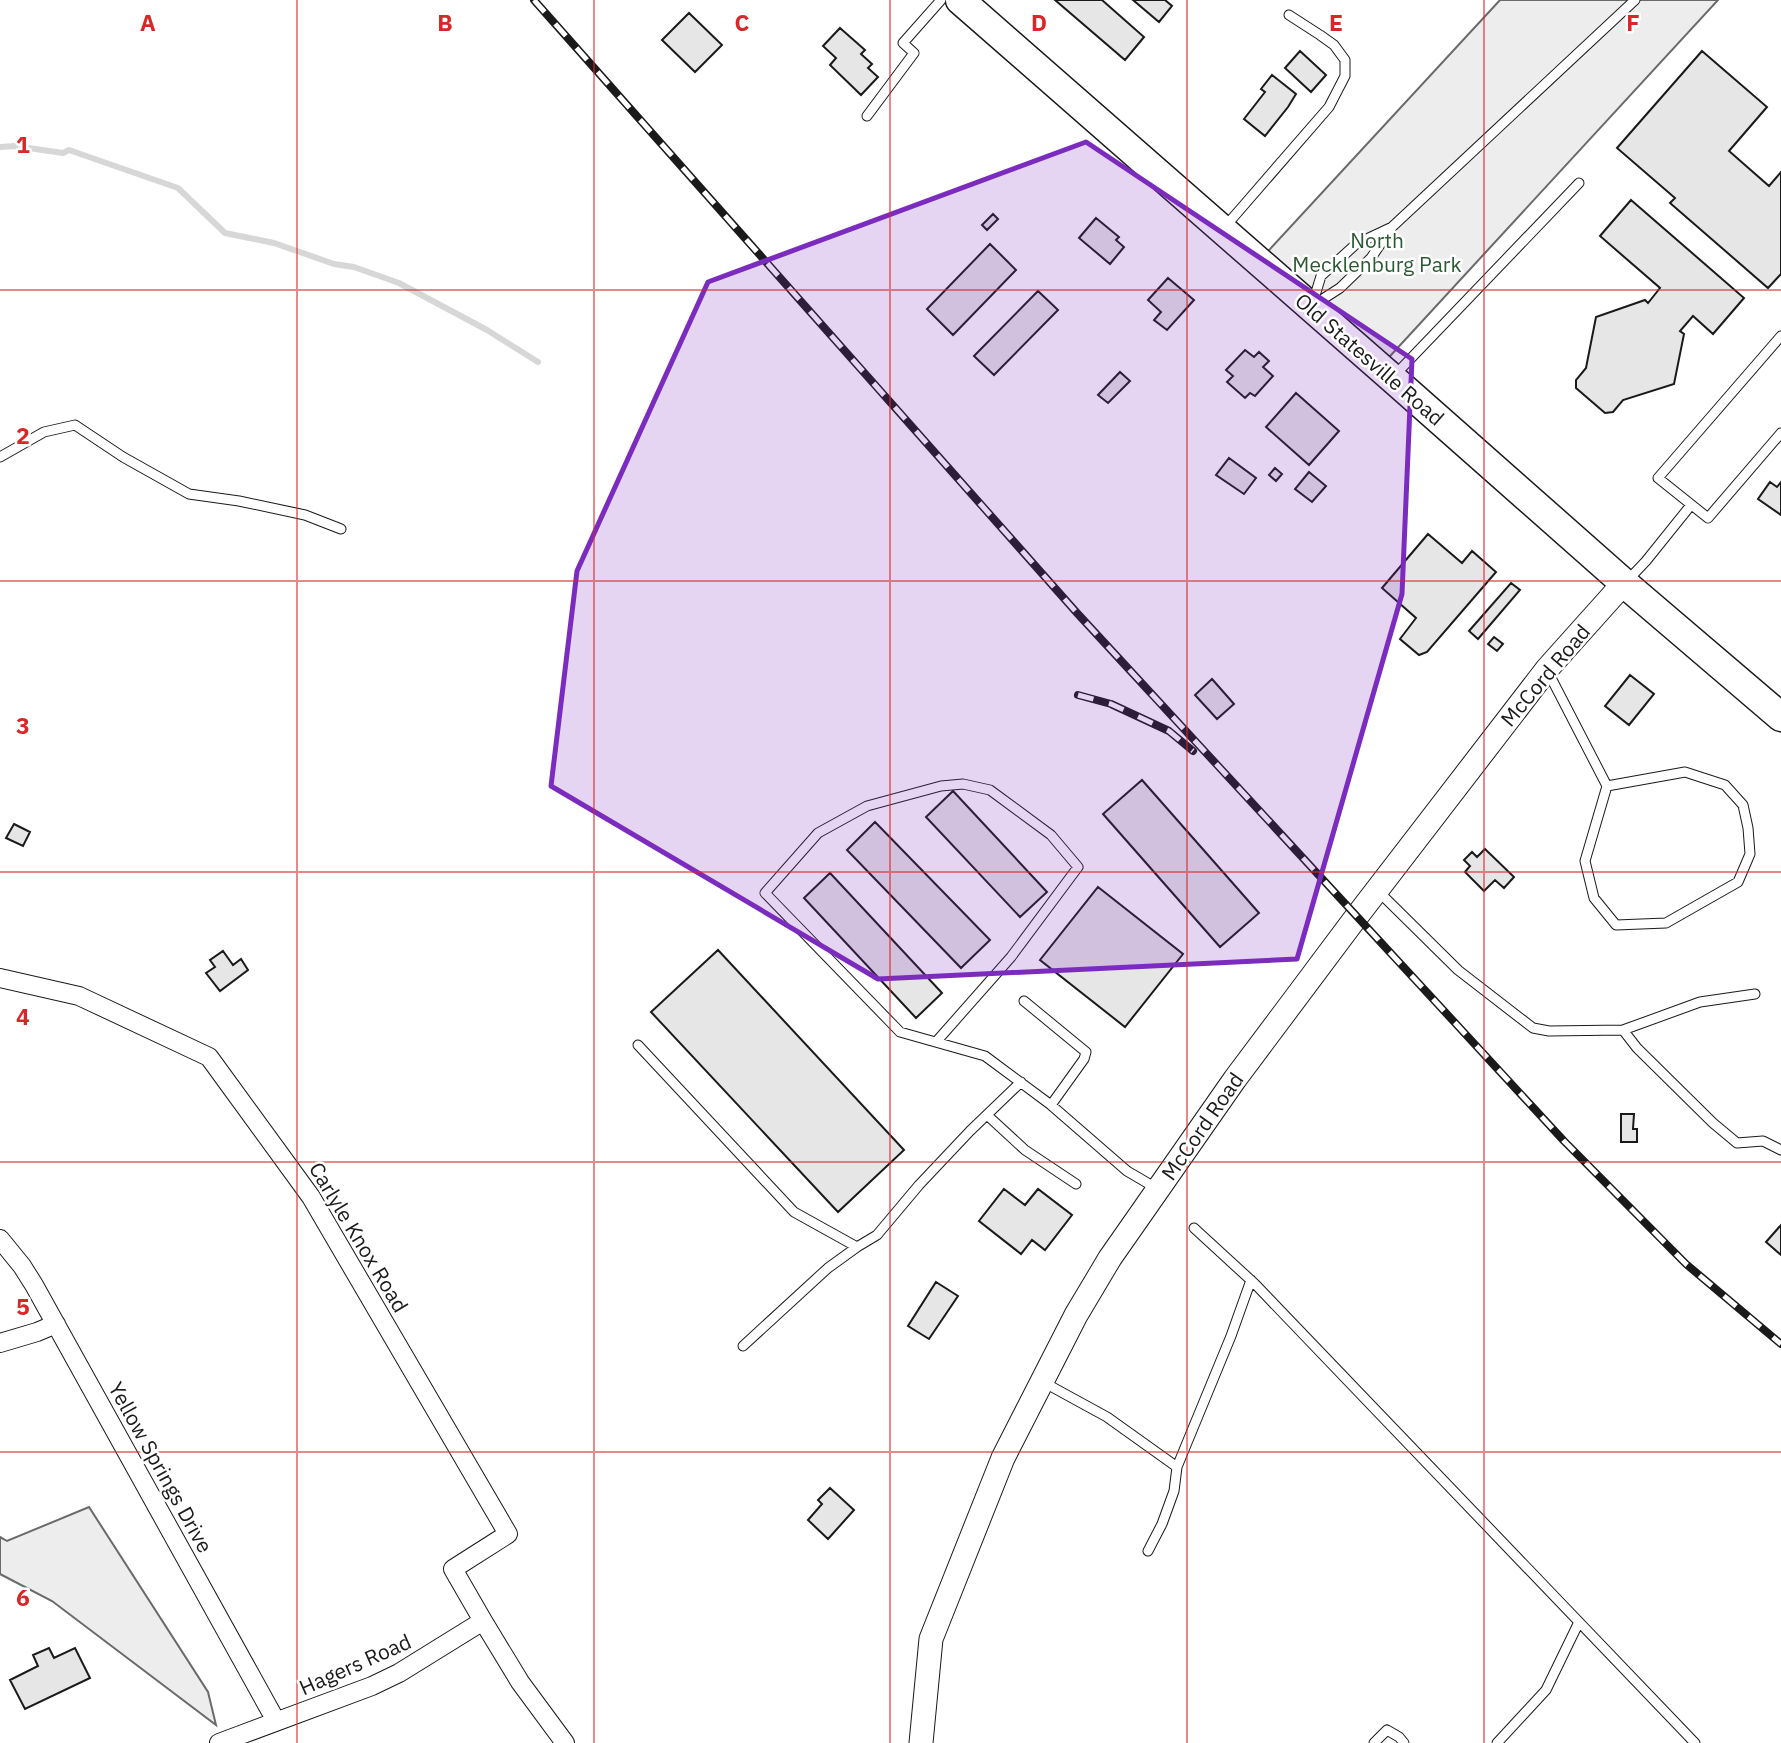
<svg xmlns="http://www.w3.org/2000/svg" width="1781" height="1743" font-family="'IBM Plex Sans',sans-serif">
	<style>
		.built { fill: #ededed; stroke: #6a6a6a; stroke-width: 2 }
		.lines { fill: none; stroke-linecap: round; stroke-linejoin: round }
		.stream { stroke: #d7d7d7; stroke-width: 6 }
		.building { fill: #e6e6e6; stroke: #1a1a1a; stroke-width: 2 }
		.service-casing { stroke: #1a1a1a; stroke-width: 11 }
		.minor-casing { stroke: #1a1a1a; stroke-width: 20 }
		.tertiary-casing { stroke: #1a1a1a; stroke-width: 25 }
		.primary-casing { stroke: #1a1a1a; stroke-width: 31 }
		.service { stroke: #fff; stroke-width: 9 }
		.minor { stroke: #fff; stroke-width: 18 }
		.tertiary { stroke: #fff; stroke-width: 23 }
		.primary { stroke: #fff; stroke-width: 28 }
		.rail-casing { stroke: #1a1a1a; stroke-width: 8 }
		.rail { stroke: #fff; stroke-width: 5; stroke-dasharray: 16; stroke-linecap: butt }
		.marked { fill: #7b2cbf; fill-opacity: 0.2; stroke: #7b2cbf; stroke-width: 5; stroke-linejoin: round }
		.grid { fill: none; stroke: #d62828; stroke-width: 2; stroke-opacity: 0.55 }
		.labels { text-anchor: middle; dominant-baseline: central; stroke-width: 5; stroke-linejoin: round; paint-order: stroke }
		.park-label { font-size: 21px; fill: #2b5a34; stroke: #fff }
		.street-label { font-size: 21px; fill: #1a1a1a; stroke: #fff }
		.grid-label { font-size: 23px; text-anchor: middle; font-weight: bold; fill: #d62828; stroke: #fff; stroke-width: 5; stroke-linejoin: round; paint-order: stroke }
	</style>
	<rect width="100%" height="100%" fill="#fff"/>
	<path class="built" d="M1500,0H1718L1380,367L1259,261Z
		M89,1507L208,1692L216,1725L52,1601L0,1574V1537L7,1541Z"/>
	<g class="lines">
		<path class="stream" d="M0,147L15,146L63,153L69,150L178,188L225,233L274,243L334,264L354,267L399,283L487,330L538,362"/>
	</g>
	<path class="building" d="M1055,0H1102L1144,37L1125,60Z
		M1133,0H1165L1172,6L1159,22Z
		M689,13L722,45L695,72L662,40Z
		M840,28L865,50L861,54L872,64L868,68L878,77L861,95L830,65L836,58L823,46Z
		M1300,51L1326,75L1311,92L1285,68Z
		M1702,51L1767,107L1729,151L1769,186L1781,172V274L1768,288L1670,203L1675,198L1617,148Z
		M1272,75L1296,94L1288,107L1265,136L1244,119L1265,92L1261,89Z
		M1631,200L1744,298L1713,334L1693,316L1680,331L1684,334L1674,384L1623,400L1613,412L1605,413L1576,388V380L1586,368L1596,317L1645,300L1648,303L1660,288L1600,236Z
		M993,214L998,219L987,230L982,225Z
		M1096,218L1119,237L1116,240L1124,247L1110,264L1079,238Z
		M990,244L1016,270L953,335L927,309Z
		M1168,278L1194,300L1167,330L1154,320L1161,312L1148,300Z
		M1038,291L1058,310L994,375L974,356Z
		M1245,350L1254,357L1259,352L1269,361L1263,367L1273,376L1255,396L1250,393L1245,398L1227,382L1233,376L1226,370Z
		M1120,372L1130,381L1108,403L1098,395Z
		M1296,393L1339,431L1309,465L1266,427Z
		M1229,458L1256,478L1244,494L1216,475Z
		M1275,468L1282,474L1276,481L1269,475Z
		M1309,472L1326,486L1312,502L1295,489Z
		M1770,482L1777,487L1781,482V515L1758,499Z
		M1428,534L1462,563L1472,551L1496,572L1427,652L1419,655L1400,639L1416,618L1382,588Z
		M1511,583L1520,590L1478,639L1469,631Z
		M1494,637L1503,644L1497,651L1488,644Z
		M1630,675L1654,694L1629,725L1605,706Z
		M1212,679L1234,704L1217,719L1195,695Z
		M1142,780L1259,913L1220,947L1103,814Z
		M953,791L1047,892L1020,917L926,817Z
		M875,822L990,940L961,968L847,850Z
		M14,824L30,832L23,846L6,838Z
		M1485,849L1514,877L1504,888L1495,880L1484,891L1465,872L1470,866L1464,860L1472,852L1477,857Z
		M830,873L942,993L916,1018L804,898Z
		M1098,887L1183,954L1125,1027L1040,960Z
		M718,950L904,1150L838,1212L651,1012Z
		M223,951L233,965L241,959L248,970L220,991L206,973L215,967L210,960Z
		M1621,1114H1634L1633,1129H1637V1142H1621Z
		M1004,1189L1025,1205L1038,1189L1072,1215L1045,1250L1032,1240L1021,1254L979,1221Z
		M1781,1225V1255L1766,1242Z
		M936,1282L958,1296L929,1339L908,1326Z
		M830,1488L854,1510L828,1539L808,1520L822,1504L818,1500Z
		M49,1648L54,1658L75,1648L90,1678L25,1709L10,1680L38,1666L33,1655Z"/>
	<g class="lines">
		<g class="service-casing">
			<path id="service" d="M867,116L914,53L903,43L941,0
				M1224,228L1329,107L1345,76V60L1334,45L1320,35L1289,15
				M1313,302L1321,276L1356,244L1390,228
				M1315,304L1340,288L1371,258L1392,227L1635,0
				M1781,336L1658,478L1708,518L1781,433
				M1394,376L1579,183
				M0,457L44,432L75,425L123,457L189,494L239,501L305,515L341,529
				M1628,580L1646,561L1691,505
				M1547,670L1607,786L1585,861L1594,898L1616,925L1666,923L1738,882L1750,854L1748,828L1743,805L1725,785L1685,772L1607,786
				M1378,891L1458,970L1533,1028L1549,1031L1623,1030L1700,1002L1755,994
				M1024,1001L1086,1052L1084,1059L1051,1105
				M1623,1030L1637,1048L1713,1123L1737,1143L1763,1141L1781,1150
				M936,1042L1011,957L1078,867L1051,835L990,790L963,784L941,786L867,806L818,833L765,893L900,1032L985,1056L1051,1105L1127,1171L1156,1188
				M638,1045L794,1212L857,1247
				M987,1115L1025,1150L1076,1184
				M1194,1228L1255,1284L1695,1743
				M743,1346L828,1268L857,1247L877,1235L919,1185L970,1131L1021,1082
				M1043,1382L1107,1417L1177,1467
				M1148,1551L1162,1524L1174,1491L1177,1467L1231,1336L1251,1280
				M1374,1743L1387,1730L1399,1737L1404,1743
				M1497,1743L1546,1690L1579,1622"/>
		</g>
		<g class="minor-casing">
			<path id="minor" d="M0,978L79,996L209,1057L311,1197L508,1534L453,1569L483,1621
				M0,1239L22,1266L34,1285L276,1721
				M0,1343L37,1332L56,1324
				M219,1743L372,1686L399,1673L483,1621L520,1682L565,1743"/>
		</g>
		<g class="tertiary-casing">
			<path id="tertiary" d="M921,1743L931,1639L1003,1458L1076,1315L1110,1258L1235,1079L1357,916L1547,669L1624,583"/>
		</g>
		<g class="primary-casing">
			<path id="primary" d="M960,0L1392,378L1624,583L1781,717"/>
		</g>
		<use href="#service" class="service"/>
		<use href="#minor" class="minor"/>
		<use href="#tertiary" class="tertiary"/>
		<use href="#primary" class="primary"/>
		<g class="rail-casing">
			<path id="rail" d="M534,0L1077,613L1564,1141L1686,1264L1781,1344
				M1078,695L1111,704L1169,731L1193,751"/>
		</g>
		<use href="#rail" class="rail"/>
	</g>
	<path class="marked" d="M1086,142L1412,359L1402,594L1297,959L878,979L551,786L577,571L708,282Z"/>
	<path class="grid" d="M297,0V1743M594,0V1743M890,0V1743M1187,0V1743M1484,0V1743M0,290H1781M0,581H1781M0,872H1781M0,1162H1781M0,1452H1781"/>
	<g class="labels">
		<g class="park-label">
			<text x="1377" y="240">North<tspan x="1377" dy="24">Mecklenburg Park</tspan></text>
		</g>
		<g class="street-label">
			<text transform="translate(1370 359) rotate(41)">Old Statesville Road</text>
			<text transform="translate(1545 675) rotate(-50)">McCord Road</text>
			<text transform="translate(1202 1126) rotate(-55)">McCord Road</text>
			<text transform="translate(359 1237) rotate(59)">Carlyle Knox Road</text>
			<text transform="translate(161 1467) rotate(61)">Yellow Springs Drive</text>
			<text transform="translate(355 1664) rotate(-24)">Hagers Road</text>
		</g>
	</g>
	<g class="grid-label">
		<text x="148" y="31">A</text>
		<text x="445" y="31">B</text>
		<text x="742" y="31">C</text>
		<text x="1039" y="31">D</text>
		<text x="1336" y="31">E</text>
		<text x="1633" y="31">F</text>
		<text x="23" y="153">1</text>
		<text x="23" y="444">2</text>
		<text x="23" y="734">3</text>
		<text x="23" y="1025">4</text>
		<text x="23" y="1315">5</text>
		<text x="23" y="1606">6</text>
	</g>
</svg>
